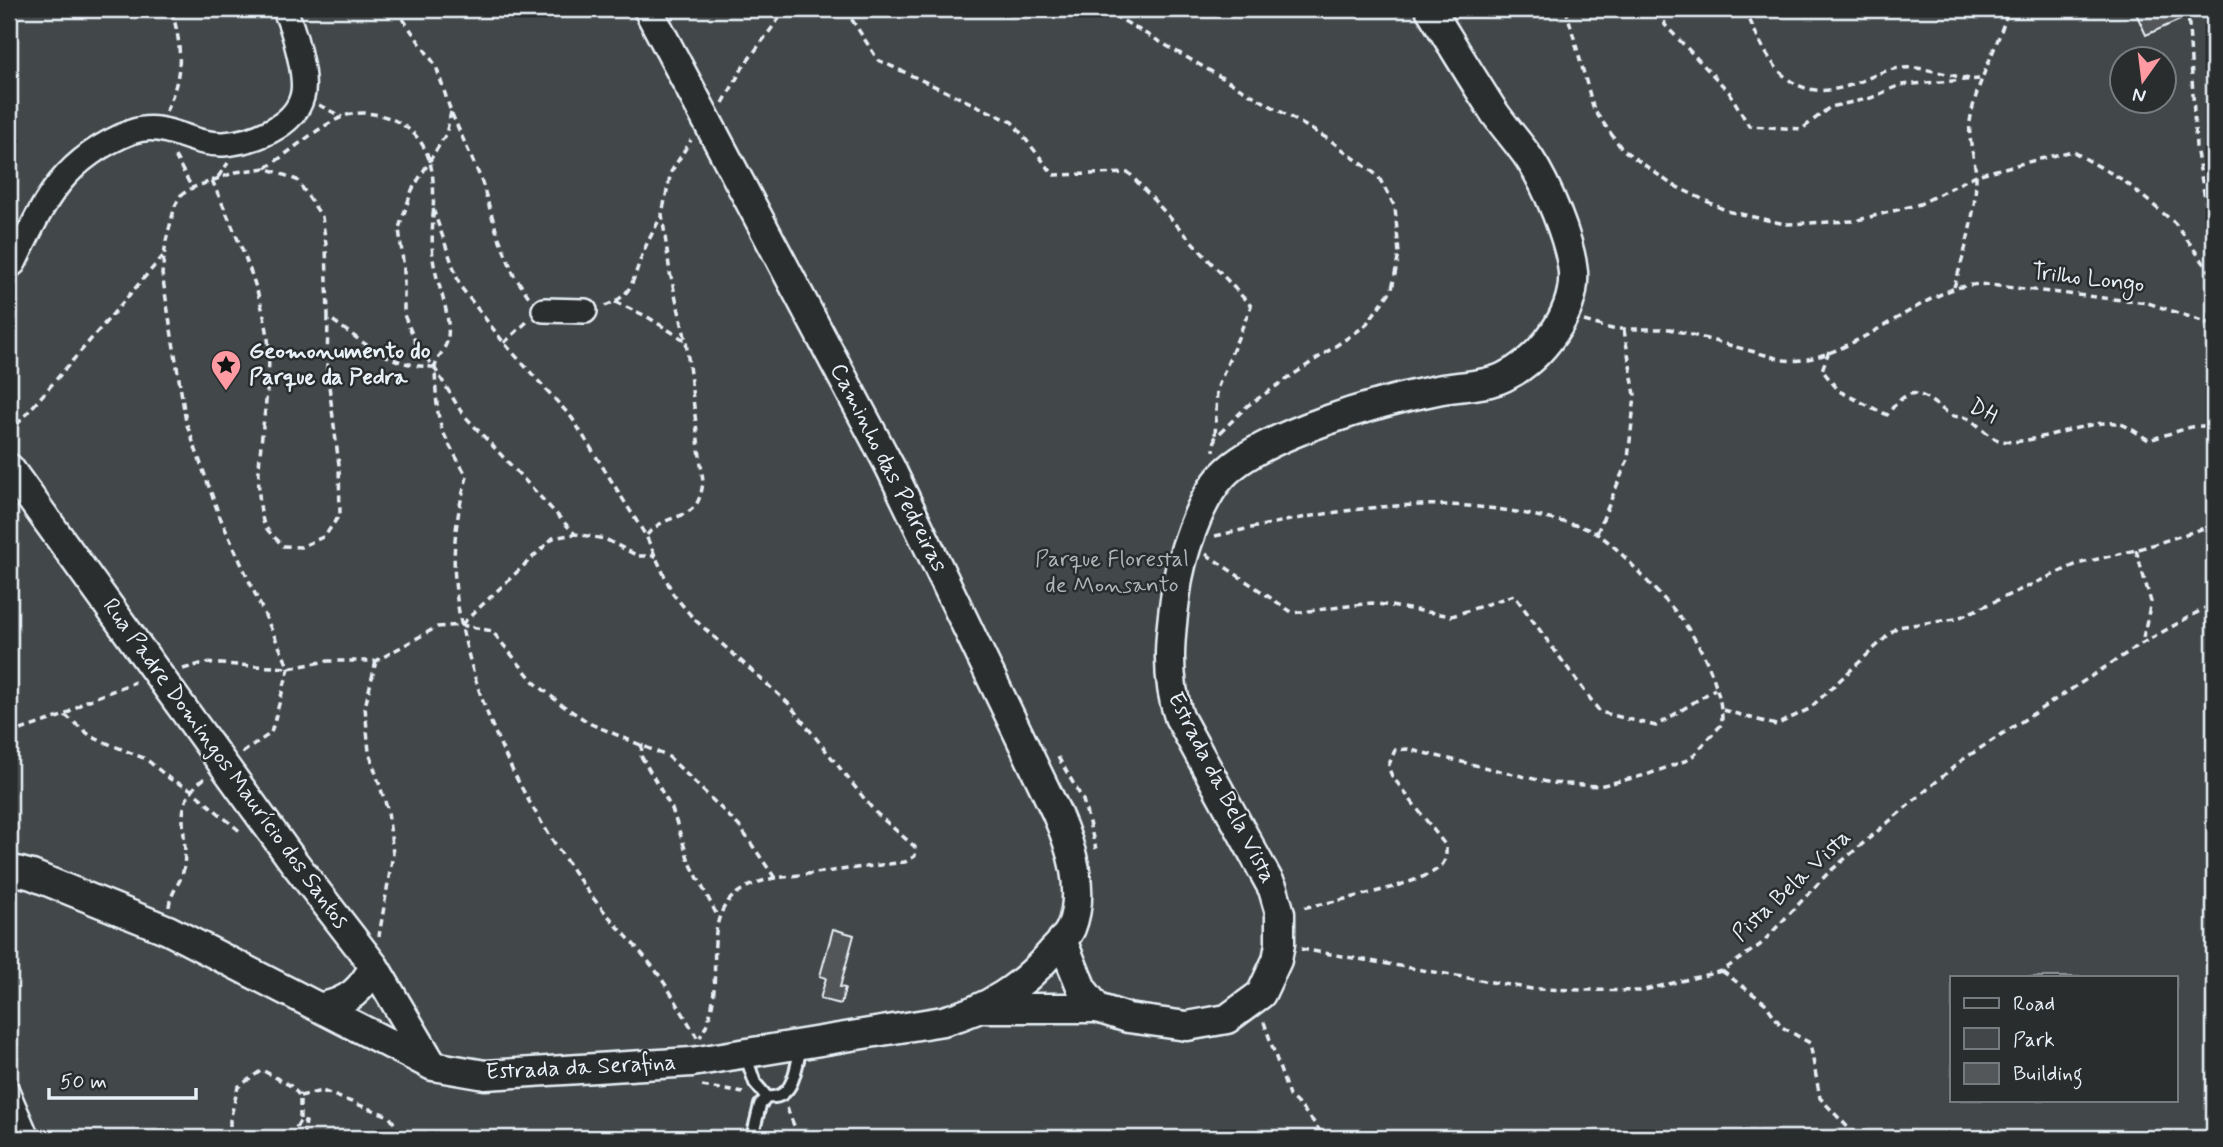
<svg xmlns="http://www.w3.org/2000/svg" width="2223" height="1147" font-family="Mynerve,sans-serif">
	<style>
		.green { fill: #424648; stroke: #959ca0; stroke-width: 2; fill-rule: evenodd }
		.building { fill: #535759; stroke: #e8f1f8; stroke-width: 2 }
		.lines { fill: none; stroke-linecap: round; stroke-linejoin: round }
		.service-casing { stroke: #e8f1f8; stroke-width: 16 }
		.pedestrian-casing { stroke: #e8f1f8; stroke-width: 23 }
		.minor-casing { stroke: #e8f1f8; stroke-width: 28 }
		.tertiary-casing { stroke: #e8f1f8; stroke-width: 33 }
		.path { stroke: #e8f1f8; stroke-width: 3.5; stroke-dasharray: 7 5; stroke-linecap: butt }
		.service { stroke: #2a2d2e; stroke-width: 10 }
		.pedestrian { stroke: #2a2d2e; stroke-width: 18 }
		.minor { stroke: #2a2d2e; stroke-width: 23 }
		.tertiary { stroke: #2a2d2e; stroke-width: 28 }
		.labels { text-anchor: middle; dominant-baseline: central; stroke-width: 5; stroke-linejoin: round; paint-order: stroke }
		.street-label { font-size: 23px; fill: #e8f1f8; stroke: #2a2d2e }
		.poi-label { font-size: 23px; font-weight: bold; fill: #e8f1f8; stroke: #2a2d2e; text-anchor: start }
		.park-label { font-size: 23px; fill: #aeb5ba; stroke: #2a2d2e }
	</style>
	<rect width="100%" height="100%" fill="#2a2d2e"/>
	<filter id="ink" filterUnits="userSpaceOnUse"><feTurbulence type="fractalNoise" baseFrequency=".0143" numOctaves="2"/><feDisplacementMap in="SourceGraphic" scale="14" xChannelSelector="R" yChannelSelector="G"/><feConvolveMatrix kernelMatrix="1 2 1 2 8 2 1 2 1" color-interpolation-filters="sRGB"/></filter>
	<g filter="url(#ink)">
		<path class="green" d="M9,9H2214V1138H9ZM2122,60H2164V102H2122ZM1952,977H2176V1100H1952Z"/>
		<path class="building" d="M2134,9H2175L2180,20L2146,35Z
			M833,929L854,935L840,987L845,988L841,1004L820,999L826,978L820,976Z"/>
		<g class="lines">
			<g class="service-casing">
				<path id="service" d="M745,1054L755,1083L767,1097C794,1101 796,1067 801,1046
					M752,1138L760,1105L767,1097"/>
			</g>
			<g class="pedestrian-casing">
				<path id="pedestrian" d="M9,1089L30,1138"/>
			</g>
			<g class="minor-casing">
				<path id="minor" d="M9,267L14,263C44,201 63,159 131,132C165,119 190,146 224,144C252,142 294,127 302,97C308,78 293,26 284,9
					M544,310L585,311"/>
			</g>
			<g class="tertiary-casing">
				<path id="tertiary" d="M9,468L293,861L374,966L433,1066
					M9,869L32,875L168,930L433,1066L485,1075L692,1062L943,1021C988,1009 1021,988 1051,953C1058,946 1067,937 1071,928C1086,890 1071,846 1056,812L890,467L648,9
					M1062,940L1082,989L1097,1008
					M322,1007C348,1002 362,990 374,966
					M983,1008H1097L1128,1018L1187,1026L1227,1019L1261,994L1277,960L1280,944V913L1273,889L1179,717C1165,676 1170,634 1176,592C1180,558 1199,500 1223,475C1261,435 1381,401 1437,390C1458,386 1486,386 1504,377C1541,359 1576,313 1573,272C1570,240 1547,185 1529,158C1518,142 1505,128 1494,112C1472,78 1451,43 1430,9"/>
			</g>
			<path class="path" d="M396,9L436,66L451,112L481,179L497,233L514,275L529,297
				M845,9L878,60L1012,122L1054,175L1129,173L1251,306L1217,389L1215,438
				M1103,9L1330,140L1378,176L1395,207L1399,254L1392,289L1365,326L1247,406L1215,438L1214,451
				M1566,9L1594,110L1622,149L1671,184L1727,211L1785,224L1854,221L1920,204L1976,175L2072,151L2123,180L2175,223L2214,277
				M1663,9L1665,25L1729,92L1749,126L1802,129L1830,107L1871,98L1900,85L1979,79
				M1745,9C1766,58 1787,107 1851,85C1869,79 1883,69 1902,68C1925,66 1948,76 1971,79
				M2188,9L2196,147L2214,250
				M723,103L743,67L786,9
				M319,105L342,117
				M166,111C183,75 183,47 171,9
				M451,112L446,134L412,190L399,228L404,270V315L418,348L434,367L462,413L575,534
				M175,156L192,188
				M266,168C290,152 316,128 342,117C357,110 379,113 394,120C451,148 428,208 433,258C436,284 451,311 448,337C447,349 434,359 435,371C436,389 436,413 442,429C448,445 459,461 467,477C449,540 451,586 467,649C489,736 529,809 581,882C602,912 630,938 653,967C670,989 684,1016 698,1039
				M218,177L228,163
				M212,180C233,229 255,273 266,325C278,384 248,463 263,521C265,530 277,539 283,546L301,547L325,536L340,514L339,465L327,370L328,317
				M433,209L460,286L504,343L572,418L646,536L673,594L694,619L788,703L875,812L915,847V856L905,862L775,878C677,897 738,978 700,1037
				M1954,287C1965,252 1976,213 1976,176C1975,158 1968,141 1970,122C1976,81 1998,48 2008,9
				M615,302L646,316L686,341
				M605,306C632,295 631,285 640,261C645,245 654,231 661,216
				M1584,321L1612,329H1670L1784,360C1834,367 1907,306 1953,289C1962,286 1972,285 1980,284L2148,303L2214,325
				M504,343L529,320
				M1829,351L1822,370L1839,391L1887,415C1914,378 1921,396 1951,415C1956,418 1962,416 1967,418C1978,423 1987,436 1998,440C2025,449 2083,420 2116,423C2125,423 2139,435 2149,440L2191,427L2214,425
				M9,434L163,256
				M1597,533L1628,459L1635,395L1624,330
				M647,535C669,508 699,527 703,481L686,341L670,273L662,214L671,172L691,140
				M1215,536C1325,511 1429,491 1541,517C1558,521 1583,525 1597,534C1617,545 1645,580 1662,597C1692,626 1723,681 1722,724L1690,759L1646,775L1599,786L1551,783L1407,749L1395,750L1388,767L1392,776L1446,846C1446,853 1447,860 1441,866C1422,885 1331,902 1302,908
				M2136,550L2151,602L2142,642
				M1206,554L1293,613L1372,603L1452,616L1514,595L1600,712L1656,726L1715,689
				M462,624L553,538L575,534L605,539L638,556H656
				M376,661L365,707L369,752L388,811L393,854L379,936
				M183,669L204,663L289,668L328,661H376L437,627L461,625L492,631L534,682L562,705L591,724L669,757L739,826L775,878
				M1723,710L1776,725L1809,709L1897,627L1956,619L2077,564L2136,550L2214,525
				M65,715L92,737L146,759L170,779L190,789L242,833
				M9,734L65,715L84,702L135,682
				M642,744L641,756L672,809L689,861L719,919
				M242,753L271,733L289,668L219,515L186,422L162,274L166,241L175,206L181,195L192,188L236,172L266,168L297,180L322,217L326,244L328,317C364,343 388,366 434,367
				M1058,757L1083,800L1096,849
				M169,907C170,892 183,881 184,866C189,827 169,805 206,777
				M1301,949L1532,989L1640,991L1722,971L1760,945L1828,873L1962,760L2141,644L2214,603
				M1722,971L1765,1003L1782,1027L1810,1043L1820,1098L1858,1138
				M1264,1022L1289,1096C1298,1103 1321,1128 1323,1138
				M702,1086L743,1093
				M300,1096L322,1091L389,1116L398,1129V1138
				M787,1108L799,1138
				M230,1138V1120L238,1087L262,1070L291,1086L300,1096V1121L306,1122L303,1138
				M290,1138L300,1121
				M2142,1138L2158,1135L2169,1138"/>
			<use href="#service" class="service"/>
			<use href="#pedestrian" class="pedestrian"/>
			<use href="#minor" class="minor"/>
			<use href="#tertiary" class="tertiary"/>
		</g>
	</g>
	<defs>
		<g id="sight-pin" transform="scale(1.575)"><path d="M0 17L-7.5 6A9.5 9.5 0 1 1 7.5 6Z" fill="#ff9aa2" stroke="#2a2d2e"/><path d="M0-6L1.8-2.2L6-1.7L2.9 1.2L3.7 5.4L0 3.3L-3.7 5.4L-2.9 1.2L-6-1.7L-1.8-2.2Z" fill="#111"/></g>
	</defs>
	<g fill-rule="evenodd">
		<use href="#sight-pin" x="226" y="365"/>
	</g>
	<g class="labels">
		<g class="street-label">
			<text transform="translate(2088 279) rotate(7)">Trilho Longo</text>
			<text transform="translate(1983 412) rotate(28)">DH</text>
			<text transform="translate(888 468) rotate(63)">Caminho das Pedreiras</text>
			<text transform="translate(225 764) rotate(54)">Rua Padre Domingos Maurício dos Santos</text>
			<text transform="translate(1221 788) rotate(63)">Estrada da Bela Vista</text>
			<text transform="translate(1792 886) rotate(-43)">Pista Bela Vista</text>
			<text transform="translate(581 1068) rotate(-3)">Estrada da Serafina</text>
		</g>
		<g class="poi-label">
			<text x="249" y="352">Geomonumento do<tspan x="249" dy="26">Parque da Pedra</tspan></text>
		</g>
		<g class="park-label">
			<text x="1112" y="560">Parque Florestal<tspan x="1112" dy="26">de Monsanto</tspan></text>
		</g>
	</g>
	<rect width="2223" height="1147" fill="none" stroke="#2a2d2e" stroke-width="35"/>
	<rect x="18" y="18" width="2188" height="1112" fill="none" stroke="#e8f1f8" stroke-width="2.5" filter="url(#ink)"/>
	<rect x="1950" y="976" width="228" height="126" fill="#2a2d2e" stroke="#767b7f" stroke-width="2"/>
	<rect x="1964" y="998" width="35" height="10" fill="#2a2d2e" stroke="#767b7f" stroke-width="2"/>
	<text x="2013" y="1010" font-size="21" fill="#e8f1f8">Road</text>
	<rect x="1964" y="1028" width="35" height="21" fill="#424648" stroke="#767b7f" stroke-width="2"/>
	<text x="2013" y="1046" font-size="21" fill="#e8f1f8">Park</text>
	<rect x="1964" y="1063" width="35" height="21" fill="#535759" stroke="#767b7f" stroke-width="2"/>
	<text x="2013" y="1080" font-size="21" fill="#e8f1f8">Building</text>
	<g transform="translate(2143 80) rotate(194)"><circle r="33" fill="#2a2d2e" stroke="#767b7f" stroke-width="2"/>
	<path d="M0-5L12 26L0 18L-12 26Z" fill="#ff9aa2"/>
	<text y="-10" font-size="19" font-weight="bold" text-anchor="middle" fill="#e8f1f8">N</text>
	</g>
	<path d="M49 1088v10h147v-10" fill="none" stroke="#e8f1f8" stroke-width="3.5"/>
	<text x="60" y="1088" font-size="21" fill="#e8f1f8" stroke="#2a2d2e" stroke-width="5" paint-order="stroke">50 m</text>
</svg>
